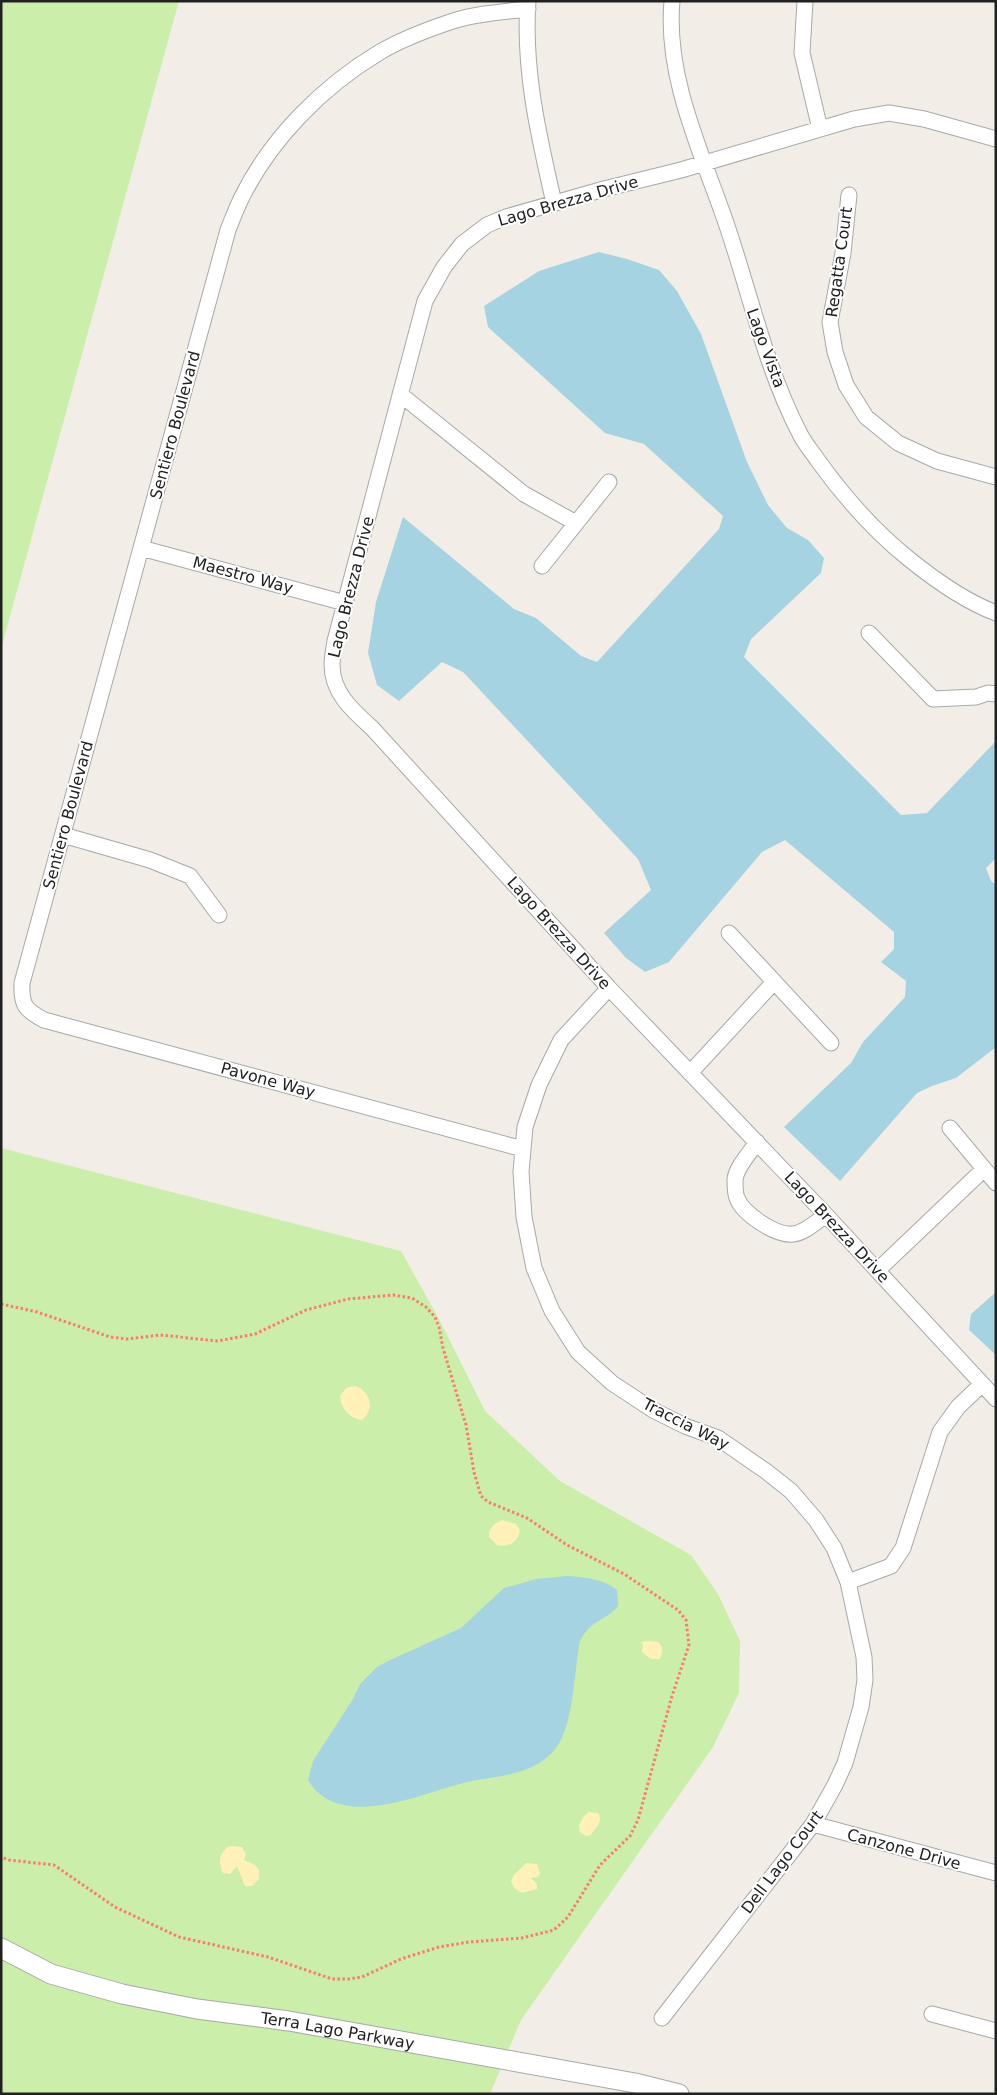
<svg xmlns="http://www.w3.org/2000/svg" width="997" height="2095" font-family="'DejaVu Sans',sans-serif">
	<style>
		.grass { fill: #cbeeaa }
		.sand { fill: #fff1b7 }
		.water { fill: #a5d3e1 }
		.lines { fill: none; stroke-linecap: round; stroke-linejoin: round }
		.minor-casing { stroke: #a8a8a8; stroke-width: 17 }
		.tertiary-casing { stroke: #a8a8a8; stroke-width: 21 }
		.path { stroke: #ff7a6a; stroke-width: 3; stroke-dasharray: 2.5 2.5; stroke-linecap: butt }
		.minor { stroke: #fff; stroke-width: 15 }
		.tertiary { stroke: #fff; stroke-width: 19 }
		.labels { text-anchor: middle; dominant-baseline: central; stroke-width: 4; stroke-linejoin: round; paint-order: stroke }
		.street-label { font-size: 16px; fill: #212121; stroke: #fff }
	</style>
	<rect width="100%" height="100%" fill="#f2eee7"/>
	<path class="grass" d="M1,1H179L1,649Z
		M1,1148L401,1251L439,1319L485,1411L560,1481L691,1555L718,1594L740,1641L739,1693L713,1747L521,2020L490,2094H1Z"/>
	<path class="sand" d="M355,1386C370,1391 376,1409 362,1420C349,1418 341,1409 340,1396L346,1388Z
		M502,1520L516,1524L520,1530C518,1542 509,1548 497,1545L489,1537C488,1528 494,1524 502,1520Z
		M647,1641L658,1642C663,1647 663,1652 660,1659H651L642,1652L643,1644L641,1642Z
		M589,1812L598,1813C604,1822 595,1828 591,1835L586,1836L580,1832L579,1825L584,1816Z
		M233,1846L242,1847L246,1854L244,1860L255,1865L259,1870V1879L252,1886H245L237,1866L230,1874L223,1873C218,1862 219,1856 227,1847Z
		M526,1863L537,1864L540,1873L538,1877L531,1878L537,1884V1889L522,1893L514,1888L511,1881L514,1875Z"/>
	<path class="water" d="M599,252L627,259L659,270L677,291L701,334L747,462L768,505L787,528L808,540L824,558L821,573L751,639L744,657L901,815L927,813L996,741V858L986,868L991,881L996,885V1047L956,1078L932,1086L917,1093L840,1181L784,1127L851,1063L863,1042L905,997L906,981L881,962L894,949V932L785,840L762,852L669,962L645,972L626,958L604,933L651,890L638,859L463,672L442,662L399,701L377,685L368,653L376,602L403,517L514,609L536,618L581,656L597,662L719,529L723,516L644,444L605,433L488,327L484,306L539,271Z
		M996,1292V1355L969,1330L971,1314Z
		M567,1576C584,1577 604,1579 617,1590L618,1606C605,1622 592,1618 580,1641C574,1670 574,1725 556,1748C533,1777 497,1775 463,1783C420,1794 339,1832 308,1780L313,1761L353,1699L360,1684L377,1667L388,1661L461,1628L504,1588L536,1579Z"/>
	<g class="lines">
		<g class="minor-casing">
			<path id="minor" d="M528,1C523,70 539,137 554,203
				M672,1C665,76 701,151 725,220C750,292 765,367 800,434C805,444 813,453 819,462C845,498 874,531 909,559C935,580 964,601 996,613
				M805,1L802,53L820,129
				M996,139L924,119L889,113L854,119L681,170L604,189L506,217L487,225L462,244L444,267L425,301L335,641C334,649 332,657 332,665C332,693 353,711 372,728L609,988L826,1215L996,1399
				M849,195L843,253L830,322L835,352L846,385L866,417L898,443L937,461L996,477
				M400,394L524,494L576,523
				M141,548L345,603
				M542,566L609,482
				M869,633L933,699L976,697L988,693L996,694
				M63,835L150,860L190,876L219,915
				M729,933L831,1043
				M609,988L561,1040L539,1085L525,1127L521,1172L524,1217L534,1268L552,1311L578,1352L612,1383L653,1410L685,1426L718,1438L767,1472L791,1491L816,1520L834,1548L848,1582
				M690,1073L774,982
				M950,1128L996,1183
				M757,1142C750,1153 737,1166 735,1179C735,1183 735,1194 737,1198C743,1214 776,1236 793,1234C805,1233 817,1221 826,1215
				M523,1149L44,1020C25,1010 21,1005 22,983L228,230C232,220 236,209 241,199C270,139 323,86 380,52C402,39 429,29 453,21C477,13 503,12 528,9
				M878,1270L984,1169
				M813,1824L996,1873
				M932,2014L996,2031
				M662,2018L813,1824L835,1785L845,1763L861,1707L865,1680L864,1657L848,1582L891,1566L903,1548L940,1432L958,1407L982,1384"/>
		</g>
		<g class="tertiary-casing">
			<g id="tertiary">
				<path id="s1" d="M1,1948L51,1974L122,1994L197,2009L289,2021L635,2083L679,2094"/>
			</g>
		</g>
		<path class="path" d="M1,1304L37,1312L110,1337L127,1339L160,1335L218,1341L255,1334L306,1310L348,1299L393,1295L412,1298L426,1307L435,1317L439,1327L443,1348L466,1425L474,1472L481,1496L488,1502L527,1518L567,1545L624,1574L678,1610L686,1620L689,1645L672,1696L638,1820L630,1836L600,1865L568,1917L554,1930L522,1938L469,1942L439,1947L401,1959L362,1977L348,1979H332L268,1957L179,1937L115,1907L54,1865L9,1860L1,1857"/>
		<use href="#minor" class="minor"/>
		<use href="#tertiary" class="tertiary"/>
	</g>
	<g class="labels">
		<g class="street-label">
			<text transform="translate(568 201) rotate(-16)">Lago Brezza Drive</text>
			<text transform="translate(839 262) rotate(-82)">Regatta Court</text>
			<text transform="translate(766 348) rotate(70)">Lago Vista</text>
			<text transform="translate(175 425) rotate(-75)">Sentiero Boulevard</text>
			<text transform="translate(243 575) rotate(15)">Maestro Way</text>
			<text transform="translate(351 587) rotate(-76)">Lago Brezza Drive</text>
			<text transform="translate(68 815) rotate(-75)">Sentiero Boulevard</text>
			<text transform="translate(559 933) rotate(48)">Lago Brezza Drive</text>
			<text transform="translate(268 1080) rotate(15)">Pavone Way</text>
			<text transform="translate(837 1227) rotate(47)">Lago Brezza Drive</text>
			<text transform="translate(686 1424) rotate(27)">Traccia Way</text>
			<text transform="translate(904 1849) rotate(15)">Canzone Drive</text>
			<text transform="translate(782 1862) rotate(-53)">Dell Lago Court</text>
			<text stroke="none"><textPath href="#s1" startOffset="349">Terra Lago Parkway</textPath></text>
		</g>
	</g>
	<rect width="997" height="2095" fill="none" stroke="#212121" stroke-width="5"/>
</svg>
